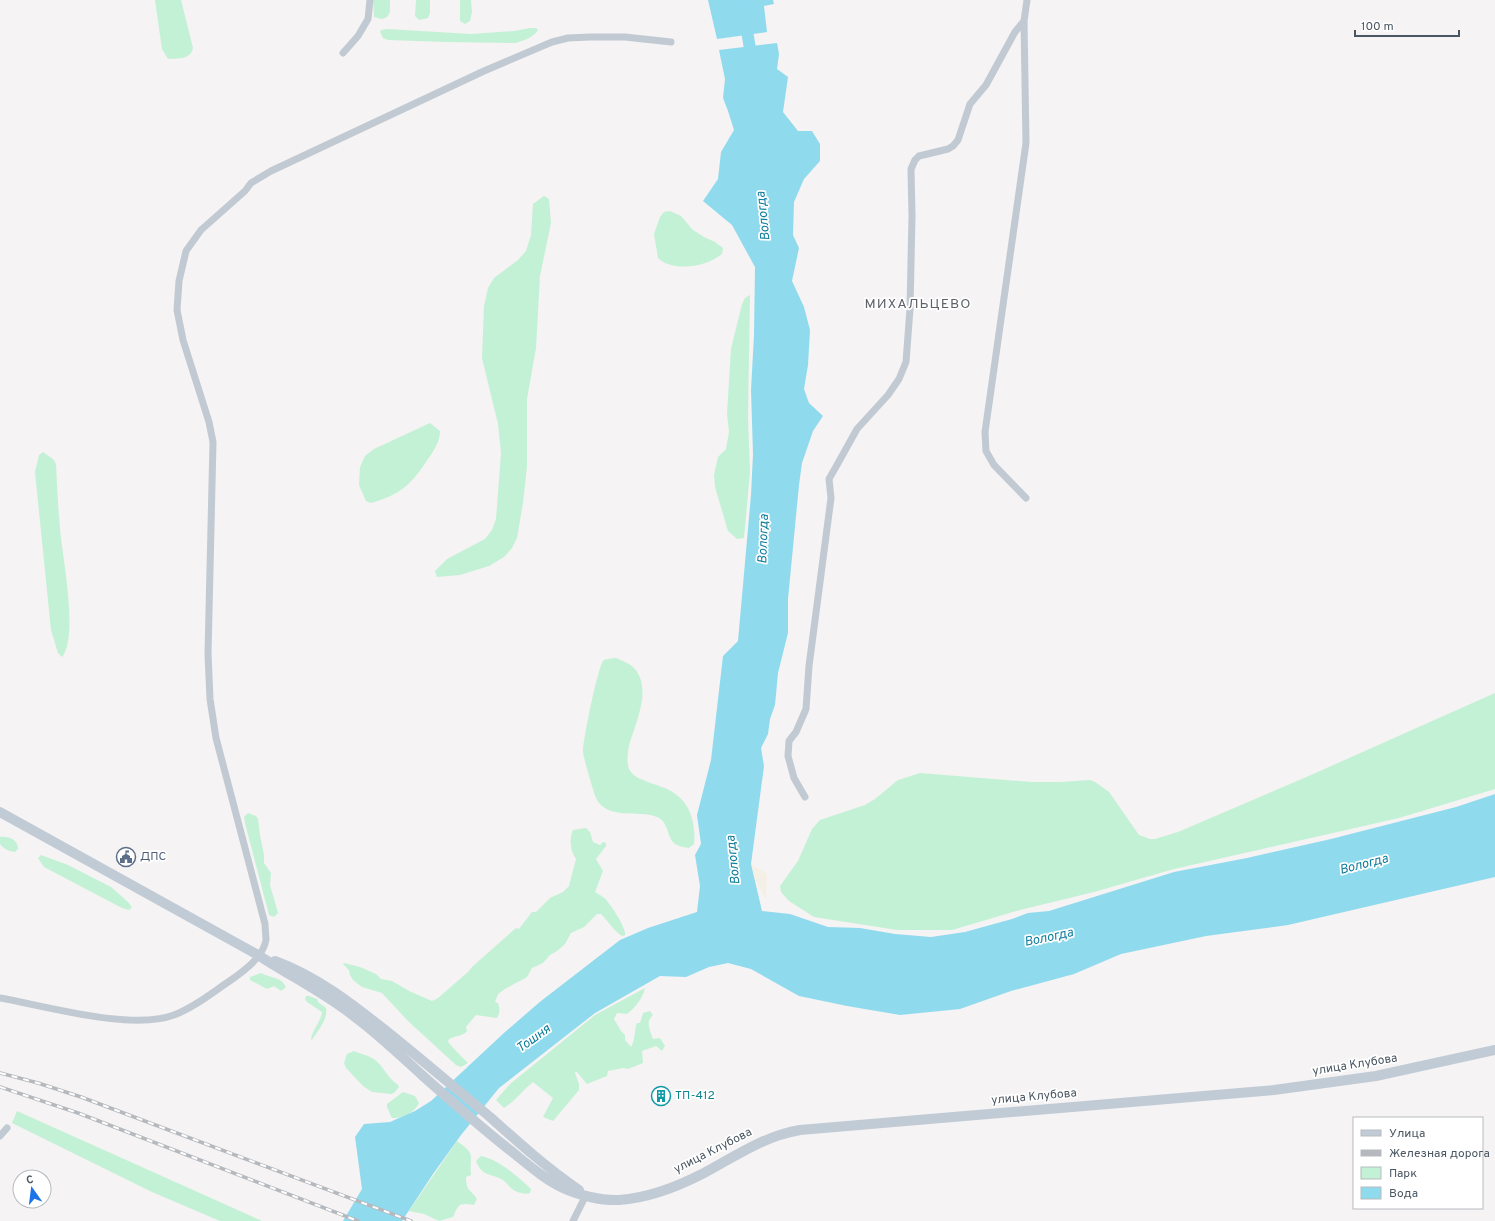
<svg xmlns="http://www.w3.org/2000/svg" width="1495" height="1221" font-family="Overpass,sans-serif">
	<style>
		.green { fill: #c3f1d5 }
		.sand { fill: #f5f0e5 }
		.water { fill: #90daee }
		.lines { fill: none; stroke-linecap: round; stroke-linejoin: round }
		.river { stroke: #90daee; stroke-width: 12 }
		.minor { stroke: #c1cad2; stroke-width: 7 }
		.secondary { stroke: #c1cbd6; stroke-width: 10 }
		.rail-casing { stroke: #b5b8bd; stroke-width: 3.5 }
		.rail { stroke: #fff; stroke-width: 2; stroke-dasharray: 6; stroke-linecap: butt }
		.labels { text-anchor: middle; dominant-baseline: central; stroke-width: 3.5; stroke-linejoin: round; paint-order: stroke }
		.service-label { font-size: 12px; fill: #4e5e75; stroke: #fff; text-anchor: start }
		.street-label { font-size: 12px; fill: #4a5661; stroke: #fff }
		.culture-label { font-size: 12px; fill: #0d838f; stroke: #fff; text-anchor: start }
		.water-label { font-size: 13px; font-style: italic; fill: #0c7c9b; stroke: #fff }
		.quarter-label { font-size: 14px; letter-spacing: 1px; fill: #5f6368; stroke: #fff }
	</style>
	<rect width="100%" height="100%" fill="#f5f3f3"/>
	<path class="green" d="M155,0H181L193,48C190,60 179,58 168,59L162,49Z
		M373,0H390V12L387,17L382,19L374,17Z
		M416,0H430V13L428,18L419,20L415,16Z
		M460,0H471L472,12L470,21L465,24L460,21Z
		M530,28H536L538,30C534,37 525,40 516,43L446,42L388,40L383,38L380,32L381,30L387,29L471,34L515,31Z
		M544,196L549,199L551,223L540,276L536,348L527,399V466L523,503L517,538L512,548L504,557L489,566L460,575L437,577L435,571L447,559L485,539L492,530L496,519L501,453L498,424L482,358L484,306L488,288L494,278L518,260L526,251L531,235L533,204Z
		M670,211L681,216L693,230L704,237L715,242L723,248L722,254C708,265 685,270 668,264C664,263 661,260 658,258L654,234L660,217L664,212Z
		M750,295L748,417L750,472L744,538L737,539L728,531L715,487L714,475L718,457L726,449L729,432L727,414L731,349L742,304L745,298Z
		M430,423L440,431C440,442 434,450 428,459C412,484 400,495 371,503L366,501L359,485L360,467L365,456L374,449Z
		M43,452L53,459L56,464C57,485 58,507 60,528C62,556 79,635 62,657L58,653L51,630L35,472L39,455Z
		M616,658C621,660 628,663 632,666C653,685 637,720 630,742C628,749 626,761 629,769C633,777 641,779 648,782C656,785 667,788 674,793C691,804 696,825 694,844L689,848C685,847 681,847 677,845C666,840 670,822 657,817C638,809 607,821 596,798C594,793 583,757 583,751C583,742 598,664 604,660C607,659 612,658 616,658Z
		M1495,693V789L1399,818L1174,869L1094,892L1020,910L952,930H897L814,917L789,901L781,892L780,886L798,861L812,829L820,820L865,805L875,799L898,780L920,773L1032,782H1061L1090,780L1095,782L1109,792L1139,835L1150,839H1155L1178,832L1311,775Z
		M248,813L256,816L258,819L260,835L264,855V863L271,873L270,885L278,913L274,917L269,915L245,823L244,817Z
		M586,828L590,832L593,842L600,845L603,842L606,843V846L596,859L603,871L595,892C597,894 601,895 603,897C609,901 627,929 625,935L622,936C613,930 609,922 601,914H597L584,927L571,933L565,944L557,951L550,955L543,963L532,968L527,977L505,989L498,994L495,1002L498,1003C500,1009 500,1013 497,1018L476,1015L466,1027L467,1031C462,1037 456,1035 449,1039L448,1042L458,1053L468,1063L461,1067L456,1065L408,1021L382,993L362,987L353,980L350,975L349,970L343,964L344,963L360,967L376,974L381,979L392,981L411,992L432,1001L438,998L468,972L472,967L516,928L519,929L532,912H536L550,898L563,892L569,886L576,859C570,851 569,839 573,830Z
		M0,837C8,836 18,839 18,849L15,852C8,851 4,849 0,844Z
		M41,855L68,865L111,887L128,902L132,907L129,910L122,908L44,867L38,858Z
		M261,973C270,978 282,977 286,987L281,991L274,986L267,989L250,980V977Z
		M645,988C643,998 635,1008 627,1014L617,1013L614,1019L621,1031L625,1035V1040L631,1047C636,1038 634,1030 637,1023H640L643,1013L650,1011L653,1015C645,1022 650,1030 653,1039L660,1038L665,1046L662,1051L656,1046L642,1051L643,1063L628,1069L623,1068L608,1071L607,1076L587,1084L576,1071L575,1073L579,1084V1090L553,1121L543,1117L553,1098L533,1082C523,1090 515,1101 504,1108L496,1100L510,1084L595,1015Z
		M306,996H309L317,999L318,1002L326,1008C328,1020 318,1030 312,1040L311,1039C313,1029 321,1021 322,1012L307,1002L305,999Z
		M354,1051C360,1054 367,1055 372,1058C383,1064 387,1078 398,1085L399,1087L394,1093L391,1094L372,1092L363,1086L346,1068L344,1063L347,1054Z
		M403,1092L415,1096L419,1103C415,1112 402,1119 392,1118L387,1107V1104Z
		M17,1111L262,1221H220L152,1192L12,1123Z
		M457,1141C477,1155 469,1154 471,1175L466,1177C466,1192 471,1189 477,1199L474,1205C459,1203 459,1203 453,1217L439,1221L424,1214L409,1211Z
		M481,1156C500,1160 518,1177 531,1189L530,1193C525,1195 516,1192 512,1189C509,1186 507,1183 503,1180C491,1173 482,1177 476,1161Z"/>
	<path class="sand" d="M751,864L767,874L766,899L756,881Z"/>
	<path class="water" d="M708,0H773L774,4L764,6L767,32L717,39Z
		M777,43L779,54L777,69L788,77L783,112L798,131H812L820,144V161L804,179L794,202L793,235L799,248L792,281L804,307L810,330L808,365L804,389L809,403L823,416L813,431L802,463L799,485L788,599V633L778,673L775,705L770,719L768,734L761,748L764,766L751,864L762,911L790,914L828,927L860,928L895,934L931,937L965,932L1012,919L1028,913L1049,911L1174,872L1247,858L1331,839L1456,807L1495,794V877L1288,925L1206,936L1121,954L1074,974L1011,991L960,1009L900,1015L847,1006L799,996L751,969L728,963L709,967L686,977L660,976L595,1013L499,1088L461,1135L433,1174L402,1221H343L362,1189L355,1137L364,1124L390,1122L415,1111L431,1101L505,1032L541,1001L620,940L648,928L697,912L700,886L695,855L701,844L697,815L711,760L723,656L738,641L751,495L753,454L751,390L754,335L755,267L732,225L703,201L718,179L721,152L734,130L728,111L723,98L725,79L719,50Z"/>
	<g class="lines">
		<path class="river" d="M742,0L752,61"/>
		<path class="minor" d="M343,53L358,36L368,19L370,0
			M1026,498L994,465L986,451L985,432L1026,143L1024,21L1027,0
			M805,797L794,778L788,756L789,741L796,732L806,709L809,666L831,498L829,479L837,465L857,429L888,395L899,379L906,362L910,309L912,216L911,169L915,160L919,156L948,149L953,146L958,140L970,104L986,85L1015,32L1024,21
			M0,998C46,1006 131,1031 174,1015C195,1007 213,992 231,980C244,971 263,957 266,940C266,935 265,929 265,924L216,738L210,699L208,654L213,442L209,422L183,340L177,310L179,281L186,251L201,230L245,191L251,183L271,171L484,71L552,42L568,38L590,37H625L671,42
			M0,1136L7,1128
			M573,1221L586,1195"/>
		<path class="secondary" d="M0,812L258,955C290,976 325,993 355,1017C379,1035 401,1056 423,1076C450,1100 477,1124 506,1147C524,1161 542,1178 563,1188C578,1195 602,1201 619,1200C648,1198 679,1186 704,1173C736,1156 764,1136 800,1130L1274,1090L1376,1076L1495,1050
			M275,961C316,976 351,1003 385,1030C420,1058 455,1088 490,1117C519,1143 547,1168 579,1190"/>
		<g class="rail-casing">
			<path id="rail" d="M0,1073L38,1083L81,1097L411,1221
				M0,1087L78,1113L358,1221"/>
		</g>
		<use href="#rail" class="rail"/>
	</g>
	<defs>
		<g id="civic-ring" transform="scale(1)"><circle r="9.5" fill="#fff" stroke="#5c6f8a" stroke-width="1.5"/><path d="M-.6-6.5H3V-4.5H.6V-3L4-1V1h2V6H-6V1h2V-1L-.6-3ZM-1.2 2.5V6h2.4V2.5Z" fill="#5c6f8a"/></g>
		<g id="building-ring" transform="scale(1)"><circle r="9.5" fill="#fff" stroke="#0f9aa8" stroke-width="1.5"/><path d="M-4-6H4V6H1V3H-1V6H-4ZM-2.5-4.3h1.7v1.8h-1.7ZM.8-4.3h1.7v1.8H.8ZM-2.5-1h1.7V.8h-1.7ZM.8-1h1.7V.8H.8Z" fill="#0f9aa8"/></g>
	</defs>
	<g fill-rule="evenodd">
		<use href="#civic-ring" x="126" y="857"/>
		<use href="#building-ring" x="661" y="1096"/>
	</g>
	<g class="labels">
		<g class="service-label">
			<text x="140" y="857">ДПС</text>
		</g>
		<g class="street-label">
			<text transform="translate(1355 1065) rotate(-9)">улица Клубова</text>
			<text transform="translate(1034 1097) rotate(-5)">улица Клубова</text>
			<text transform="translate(713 1151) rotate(-27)">улица Клубова</text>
		</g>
		<g class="culture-label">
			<text x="675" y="1096">ТП-412</text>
		</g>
		<g class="water-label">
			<text transform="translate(764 216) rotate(-96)">Вологда</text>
			<text transform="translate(764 539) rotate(-88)">Вологда</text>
			<text transform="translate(734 860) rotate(-96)">Вологда</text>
			<text transform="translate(1364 865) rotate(-14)">Вологда</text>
			<text transform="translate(1049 938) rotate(-12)">Вологда</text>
			<text transform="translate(534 1039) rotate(-36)">Тошня</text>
		</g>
		<g class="quarter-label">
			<text x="918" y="304">МИХАЛЬЦЕВО</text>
		</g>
	</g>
	<rect x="1353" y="1117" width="130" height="92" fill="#ffffff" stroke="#b7bbc0"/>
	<rect x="1361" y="1130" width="20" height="6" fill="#c1cbd6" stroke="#b7bbc0"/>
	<text x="1389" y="1137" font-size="12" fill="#4a5661">Улица</text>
	<rect x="1361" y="1150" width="20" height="6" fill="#b5b8bd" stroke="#b7bbc0"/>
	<text x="1389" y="1157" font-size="12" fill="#4a5661">Железная дорога</text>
	<rect x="1361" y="1167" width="20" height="12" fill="#c3f1d5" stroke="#b7bbc0"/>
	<text x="1389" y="1177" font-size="12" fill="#4a5661">Парк</text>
	<rect x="1361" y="1187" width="20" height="12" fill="#90daee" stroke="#b7bbc0"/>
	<text x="1389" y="1197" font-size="12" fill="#4a5661">Вода</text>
	<g transform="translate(32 1189) rotate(346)"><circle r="19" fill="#ffffff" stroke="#b7bbc0"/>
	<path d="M0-3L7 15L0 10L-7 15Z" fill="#1a73e8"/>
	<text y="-6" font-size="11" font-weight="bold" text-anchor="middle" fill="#4a5661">С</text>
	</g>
	<path d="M1355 30v6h104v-6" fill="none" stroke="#4a5661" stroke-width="2"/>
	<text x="1361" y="30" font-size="12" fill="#4a5661" stroke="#ffffff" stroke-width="3" paint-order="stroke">100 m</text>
</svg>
